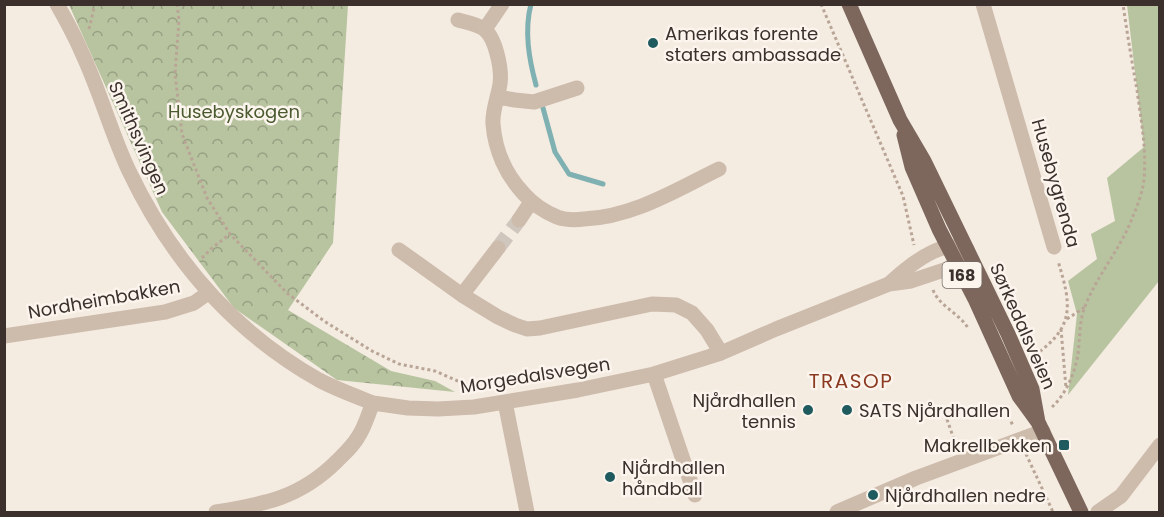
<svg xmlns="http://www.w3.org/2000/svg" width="1164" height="517" font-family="Poppins,sans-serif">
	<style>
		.green { fill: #b8c4a0 }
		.forest { fill: url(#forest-crowns) }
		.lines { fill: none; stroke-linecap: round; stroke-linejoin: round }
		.stream { stroke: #7fb0b2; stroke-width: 5 }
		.minor-tunnel { stroke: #cfc6bd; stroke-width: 15; stroke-dasharray: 15 8; stroke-linecap: butt }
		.path { stroke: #b9a596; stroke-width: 3; stroke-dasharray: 3 3; stroke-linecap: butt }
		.minor { stroke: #cdbbac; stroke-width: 15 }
		.major { stroke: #7d675c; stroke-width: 15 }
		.poi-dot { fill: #1f5a5e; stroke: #fbf5ee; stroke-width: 2 }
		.labels { text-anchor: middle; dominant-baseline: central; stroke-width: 5; stroke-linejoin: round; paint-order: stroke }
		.shield { fill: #fbf5ee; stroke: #756b66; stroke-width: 1.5 }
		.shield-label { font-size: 16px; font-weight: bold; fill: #3b302b }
		.poi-label { font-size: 18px; fill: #3b302b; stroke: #fbf5ee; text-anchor: start }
		.park-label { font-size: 18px; fill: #4a5a2e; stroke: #fbf5ee }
		.street-label { font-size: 18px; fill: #3b302b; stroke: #fbf5ee }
		.neighbourhood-label { font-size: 20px; letter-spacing: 1.5px; fill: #8c3b22; stroke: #fbf5ee }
	</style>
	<defs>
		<pattern id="forest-crowns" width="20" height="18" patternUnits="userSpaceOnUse" patternTransform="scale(1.5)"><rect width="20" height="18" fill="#b8c4a0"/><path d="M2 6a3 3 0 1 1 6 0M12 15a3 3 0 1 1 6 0" fill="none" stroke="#97a083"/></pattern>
	</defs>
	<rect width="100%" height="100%" fill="#f4ebe1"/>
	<path class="green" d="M1127,5H1159V281L1068,395L1077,314L1068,281L1097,259L1091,234L1115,221L1107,178L1144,147Z"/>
	<path class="forest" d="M69,5H348L333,243L288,310L391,371L435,381L455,392L337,380L234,308L162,212Z"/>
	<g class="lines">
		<path class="stream" d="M531,4C524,31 529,59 536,85
			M543,108L555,152L569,174L603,184"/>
		<path class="minor-tunnel" d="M498,248L519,220"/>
		<path class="path" d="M177,4L179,20L175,74L182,134L207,198L230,234L287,293L324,321L372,351L399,364L435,371L476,389
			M821,4L903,196L914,245
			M89,29L95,4
			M202,258L212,248L230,234
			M933,290C940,307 959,313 968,328
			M1067,319L1085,307
			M1061,329L1066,388
			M1035,355C1076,326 1071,304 1058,261
			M1004,405L1013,426
			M1052,407C1066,394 1075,373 1078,354C1080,339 1079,324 1084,309C1096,276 1121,249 1133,216C1137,207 1141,196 1143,186C1148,156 1141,120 1137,90C1132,62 1127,33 1123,4
			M943,408L956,445
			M1026,454L1053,512"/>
		<path class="minor" d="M57,4C66,20 75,36 82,53C100,91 111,133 129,171C171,259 234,332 319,380C336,389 355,396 373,403
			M983,4L1054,247
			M458,20C466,22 477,24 484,29C496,38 502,70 500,84C498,97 492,111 493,124C495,150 506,175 524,194C532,203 545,212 557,217C565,220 576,220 584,219C633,217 676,190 719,169
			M485,29L502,4
			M498,97L515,100L534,102L577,88
			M519,220L531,202
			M399,250L462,295L498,317L515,325L527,329L540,328L652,304L676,305L692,313L707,330L721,353
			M462,295L498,248
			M4,336L165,312L194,303L208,293
			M654,374L695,495
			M505,402L527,512
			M216,512C265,504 300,498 337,461C344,454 353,446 358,437C365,427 368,414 373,403L408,408L438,409L474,407L578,390L654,374L721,353L776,329L889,284L911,281L947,269L956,264L962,258L967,249C960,248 953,246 947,247C926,251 904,270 889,284
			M837,512L916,478L1043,431
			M1098,512L1121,496L1160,445"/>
		<path class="major" d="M849,4L900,120L924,161L1008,334L1032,389L1038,422
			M904,135L912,167L939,229L975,299L1019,396L1038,422L1081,512"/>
	</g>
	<g class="poi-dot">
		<circle cx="653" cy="43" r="6"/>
		<circle cx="808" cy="410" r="6"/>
		<circle cx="847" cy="410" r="6"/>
		<rect x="1058" y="439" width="12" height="12" rx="3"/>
		<circle cx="610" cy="477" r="6"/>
		<circle cx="873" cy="495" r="6"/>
	</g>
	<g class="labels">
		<rect class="shield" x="942.5" y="262" width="39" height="26" rx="4.5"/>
		<g class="shield-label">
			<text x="962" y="275">168</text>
		</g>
		<g class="poi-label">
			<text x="665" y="33">Amerikas forente<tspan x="665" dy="21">staters ambassade</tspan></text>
			<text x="796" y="400" text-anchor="end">Njårdhallen<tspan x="796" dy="21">tennis</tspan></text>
			<text x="859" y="410">SATS Njårdhallen</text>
			<text x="1052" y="445" text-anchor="end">Makrellbekken</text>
			<text x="622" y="467">Njårdhallen<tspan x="622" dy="21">håndball</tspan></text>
			<text x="885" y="495">Njårdhallen nedre</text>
		</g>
		<g class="park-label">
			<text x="234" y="111">Husebyskogen</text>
		</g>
		<g class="street-label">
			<text transform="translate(139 138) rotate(66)">Smithsvingen</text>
			<text transform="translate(1056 183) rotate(74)">Husebygrenda</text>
			<text transform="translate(104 299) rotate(-10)">Nordheimbakken</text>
			<text transform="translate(1023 326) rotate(66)">Sørkedalsveien</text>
			<text transform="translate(535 375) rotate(-9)">Morgedalsvegen</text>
		</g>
		<g class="neighbourhood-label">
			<text x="851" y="381">TRASOP</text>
		</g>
	</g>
	<rect width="1164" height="517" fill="none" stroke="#3b302b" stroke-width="12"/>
</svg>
